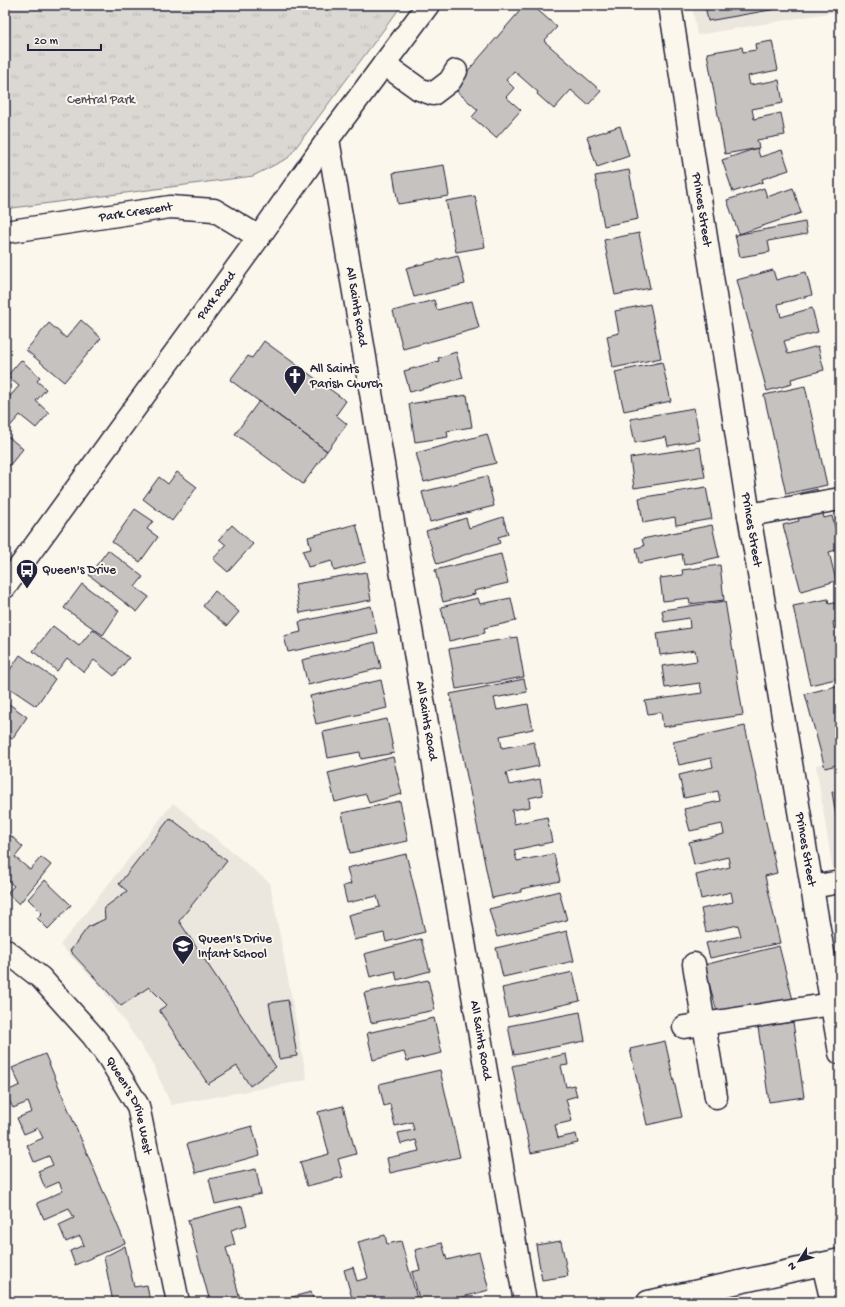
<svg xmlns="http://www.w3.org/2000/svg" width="845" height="1307" font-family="'Gochi Hand',sans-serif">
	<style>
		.built { fill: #ebe7df }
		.park { fill: url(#park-tufts); stroke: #7e7d87 }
		.building { fill: #c6c2c0; stroke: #22223b }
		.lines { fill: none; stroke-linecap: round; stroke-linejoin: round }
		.minor-casing { stroke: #22223b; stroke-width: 25 }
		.minor { stroke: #fbf7ec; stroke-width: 22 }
		.labels { text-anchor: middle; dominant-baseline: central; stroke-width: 4; stroke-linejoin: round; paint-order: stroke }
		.park-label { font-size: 13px; fill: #505061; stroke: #fbf7ec }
		.street-label { font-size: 13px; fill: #22223b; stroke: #fbf7ec }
		.poi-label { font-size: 13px; fill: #22223b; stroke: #fbf7ec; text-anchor: start }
	</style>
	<defs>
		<pattern id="park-tufts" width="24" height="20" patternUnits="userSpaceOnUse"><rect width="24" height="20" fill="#dbd8d3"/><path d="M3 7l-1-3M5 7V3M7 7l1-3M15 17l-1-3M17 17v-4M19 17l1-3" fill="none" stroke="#bcb9b6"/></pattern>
	</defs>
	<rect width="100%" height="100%" fill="#fbf7ec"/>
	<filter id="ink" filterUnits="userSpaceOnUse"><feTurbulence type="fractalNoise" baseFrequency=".025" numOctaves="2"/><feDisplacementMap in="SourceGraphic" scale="8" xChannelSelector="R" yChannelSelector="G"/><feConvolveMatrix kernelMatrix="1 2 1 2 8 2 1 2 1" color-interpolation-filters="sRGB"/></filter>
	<g filter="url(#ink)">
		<path class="built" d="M692,5H840V11L697,35Z
			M840,761V915L816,765Z
			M173,803L270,883L307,1080L171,1105L152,1062L101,987L60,945Z"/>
		<path class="park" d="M5,5H402L288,158L253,176L5,209Z"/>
		<path class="building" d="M525,5H532L557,27L544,41L601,91L588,105L571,90L554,109L537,94L538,92L514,71L506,80L514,88L506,97L521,110L496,138L472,117L478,110L453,88Z
			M705,5H775L776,9L708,21Z
			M772,41L778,70L748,76L750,85L779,80L783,103L752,109L754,119L781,113L785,135L757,140L759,148L725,154L707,53L742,47L743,52L756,50L755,44Z
			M620,126L629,156L597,167L587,137Z
			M757,148L760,157L782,150L789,170L762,179L763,182L733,192L722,160Z
			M444,165L449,196L398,204L393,173Z
			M629,170L638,219L604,226L595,176Z
			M764,188L767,197L793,188L801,213L739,234L727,200Z
			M475,196L485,247L456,252L446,201Z
			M805,222L807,234L768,241L770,252L740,257L735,235Z
			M639,233L650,288L615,295L604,240Z
			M458,255L465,284L414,297L406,268Z
			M773,270L776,280L806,272L812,295L778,304L781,317L812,308L818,332L784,341L788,354L818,346L824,370L791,379L792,384L767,391L737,280Z
			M434,300L437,310L472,301L479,328L403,349L393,311Z
			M650,304L661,358L613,368L607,336L619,333L615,311Z
			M81,320L101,338L64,382L26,350L49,323L66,338Z
			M264,341L346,401L336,415L347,424L327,451L230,380L248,356L252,358Z
			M456,352L463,378L410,392L404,371L439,361L438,358Z
			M21,360L40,377L37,381L46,389L36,401L49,413L36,428L20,415L5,432V402L19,386L7,376Z
			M662,362L671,401L624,411L615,372Z
			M805,386L827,485L786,494L764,395Z
			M467,395L472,427L447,431L448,437L415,442L409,404Z
			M259,401L327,451L303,484L235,434Z
			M694,408L700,440L668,446L666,437L635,443L630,419Z
			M5,434L23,449L9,466L5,462Z
			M487,434L496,463L424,482L416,453Z
			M700,447L705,477L634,488L630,458Z
			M177,472L197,487L172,521L143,499L159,477L168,484Z
			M487,476L494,506L430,522L422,492Z
			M706,487L712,519L676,525L675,517L643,523L639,498Z
			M817,489L824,518L832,516L840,547V549L829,552L836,581L801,591L783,525L799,521L793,495Z
			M135,509L153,521L147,529L158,537L140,562L112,542Z
			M503,517L508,534L498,537L500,543L437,564L426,531L466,518L469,528Z
			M356,524L366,562L334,571L332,561L308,567L303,551L311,549L308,537Z
			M232,525L253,544L228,572L213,559L226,545L219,539Z
			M712,525L719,557L684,565L682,554L639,563L636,548L644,546L642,539Z
			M108,550L143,577L135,587L149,597L137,612L89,575Z
			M501,554L508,583L474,591L475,594L443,602L435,570Z
			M720,565L724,600L690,604L689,598L663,601L660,578L683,575L682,570Z
			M366,572L371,600L300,613L295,584Z
			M82,584L119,611L103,635L64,608Z
			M215,591L239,612L227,626L203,606Z
			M478,598L480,604L511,598L516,621L484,628L485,633L449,641L441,607Z
			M828,599L829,604L840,602V620L833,622L834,629L840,628V646L835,647L837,654H840V678L810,685L793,606Z
			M725,601L743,715L663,727L661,712L648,714L645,701L702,693L700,683L665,688L662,666L697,661L695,650L660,655L657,633L690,628L689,618L664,622L662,610Z
			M371,606L377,633L288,652L284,636L301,632L299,622Z
			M53,626L79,646L93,629L129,658L114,676L94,660L84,672L67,658L57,671L33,651Z
			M517,637L524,677L456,689L449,649Z
			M375,642L381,668L308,685L302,660Z
			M20,655L55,679L36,706L5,685V677Z
			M524,679L527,692L494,698L497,710L528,704L533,729L500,736L502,748L534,742L539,766L506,773L509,785L540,779L543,795L529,798L530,807L512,810L514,824L547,817L552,842L514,850L517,861L554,854L560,881L521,889V892L492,898L450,694Z
			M381,680L387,708L316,724L310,696Z
			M840,685V764L825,768L805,694Z
			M5,701L27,717L12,739L5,735Z
			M387,719L394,753L361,759L360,752L328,758L323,732Z
			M745,726L777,873L765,876L780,943L710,958L706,943L741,936L738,925L706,932L701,909L733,902L731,892L701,899L696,875L730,867L728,857L694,865L689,842L724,834L722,824L690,831L684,809L720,801L718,791L684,798L679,775L713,767L711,758L679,765L673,742Z
			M393,757L402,794L369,803L366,794L335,802L328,773Z
			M840,791V827H838L832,792Z
			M400,801L408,841L350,853L342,813Z
			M170,818L227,861L179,921L276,1067L250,1086L237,1066L208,1084L159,1010L167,1005L149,987L121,1006L70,951L88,927L105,919L104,908L127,891L119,884Z
			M9,834L23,847L15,857L30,870L41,857L51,865L19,904L7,893L14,886L5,878V838Z
			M406,854L425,932L386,942L384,933L354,940L348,915L380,907L377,896L347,903L343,886L351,884L347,868Z
			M45,880L71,905L48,929L37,918L42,913L28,899Z
			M559,891L567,920L497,937L489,909Z
			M567,931L574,961L503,977L496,948Z
			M421,939L430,971L397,980L395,971L370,977L364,954Z
			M779,946L793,1000L719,1019L704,965Z
			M573,972L580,1001L508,1017L502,988Z
			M428,980L435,1010L371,1023L364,993Z
			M288,1000L297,1056L279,1059L269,1003Z
			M580,1012L585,1041L514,1055L508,1026Z
			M434,1018L442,1053L407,1061L404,1052L373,1060L367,1033Z
			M793,1022L804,1097L769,1102L758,1027Z
			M665,1041L682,1117L647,1125L630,1049Z
			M45,1054L125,1243L75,1265L70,1251L84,1245L80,1236L66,1242L59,1225L74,1218L69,1208L44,1219L37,1203L63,1191L59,1182L45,1188L38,1171L53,1165L49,1156L34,1162L27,1145L43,1138L38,1128L24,1134L17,1118L32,1112L28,1102L13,1108L5,1092L20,1085L12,1068Z
			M566,1054L568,1065L561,1066L566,1087L574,1085L577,1096L566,1099L572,1121L555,1125L558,1138L576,1134L578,1143L531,1153L512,1066Z
			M440,1070L460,1157L390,1173L387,1158L419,1151L416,1140L401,1144L398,1133L414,1130L412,1122L395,1126L390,1104L384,1106L379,1084Z
			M343,1106L356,1154L338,1159L343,1177L307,1186L300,1162L329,1154L318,1112Z
			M252,1126L260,1155L196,1173L187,1144Z
			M256,1169L261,1194L215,1204L209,1179Z
			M242,1206L247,1225L231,1230L235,1245L226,1248L241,1302H210L188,1220Z
			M385,1235L387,1244L401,1241L418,1302H337L352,1298L344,1270L353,1267L357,1281L368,1278L358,1242Z
			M561,1241L568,1276L542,1280L536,1245Z
			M442,1243L447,1260L479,1252L489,1290L444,1302H420L412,1272L420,1270L415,1250Z
			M125,1246L134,1287L147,1285L150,1302H113L104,1257Z
			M311,1292L314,1302H273Z"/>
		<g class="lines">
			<g class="minor-casing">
				<g id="minor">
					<path id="s1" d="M670,5L749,515L840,1053"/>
					<path d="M384,64L419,89L433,94L450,81L456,71"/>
					<path id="s2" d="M328,139L525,1302"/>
					<path id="s3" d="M5,232L170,207L214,210L259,237"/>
					<path d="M749,515L840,499"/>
					<path id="s4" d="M5,587L259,237L328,139L428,5"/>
					<path d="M812,887L840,882"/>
					<path id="s5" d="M5,950L41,978L93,1036L109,1058L138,1106L178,1302"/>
					<path d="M694,964L716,1097"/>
					<path d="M684,1027L832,1004"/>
					<path d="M823,1264L832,1302"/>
					<path d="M648,1302L840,1260"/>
				</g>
			</g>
			<use href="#minor" class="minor"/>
		</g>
	</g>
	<defs>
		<g id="church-pin" transform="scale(1.15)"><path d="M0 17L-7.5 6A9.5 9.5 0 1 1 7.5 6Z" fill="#22223b" stroke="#fbf7ec"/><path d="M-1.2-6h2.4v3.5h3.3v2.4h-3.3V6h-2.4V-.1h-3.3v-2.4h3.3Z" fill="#fff"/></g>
		<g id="bus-pin" transform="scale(1.15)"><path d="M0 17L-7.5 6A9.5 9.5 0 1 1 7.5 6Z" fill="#22223b" stroke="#fbf7ec"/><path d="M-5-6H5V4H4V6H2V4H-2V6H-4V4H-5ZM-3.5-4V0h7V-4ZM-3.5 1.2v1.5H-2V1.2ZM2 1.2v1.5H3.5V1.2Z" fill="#fff"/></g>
		<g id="school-pin" transform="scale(1.15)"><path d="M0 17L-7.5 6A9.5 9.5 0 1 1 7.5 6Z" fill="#22223b" stroke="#fbf7ec"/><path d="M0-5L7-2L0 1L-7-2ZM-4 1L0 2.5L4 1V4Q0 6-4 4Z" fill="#fff"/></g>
	</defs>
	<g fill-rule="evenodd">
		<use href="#church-pin" x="295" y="376"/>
		<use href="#bus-pin" x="27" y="570"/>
		<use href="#school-pin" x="183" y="946"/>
	</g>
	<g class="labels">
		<g class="park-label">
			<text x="101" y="100">Central Park</text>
		</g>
		<g class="street-label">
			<text stroke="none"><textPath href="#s1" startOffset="207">Princes Street</textPath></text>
			<text stroke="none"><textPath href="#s3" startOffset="132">Park Crescent</textPath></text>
			<text stroke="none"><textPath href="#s4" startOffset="360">Park Road</textPath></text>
			<text stroke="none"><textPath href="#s2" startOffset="170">All Saints Road</textPath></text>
			<text stroke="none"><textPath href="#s1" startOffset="531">Princes Street</textPath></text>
			<text stroke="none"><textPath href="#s2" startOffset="590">All Saints Road</textPath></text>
			<text stroke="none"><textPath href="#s1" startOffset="855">Princes Street</textPath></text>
			<text stroke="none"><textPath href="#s2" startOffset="914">All Saints Road</textPath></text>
			<text stroke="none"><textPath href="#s5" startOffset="203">Queen's Drive West</textPath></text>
		</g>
		<g class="poi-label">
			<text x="310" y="369">All Saints<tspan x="310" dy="15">Parish Church</tspan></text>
			<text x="42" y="570">Queen's Drive</text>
			<text x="198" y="939">Queen's Drive<tspan x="198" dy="15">Infant School</tspan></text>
		</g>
	</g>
	<rect width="845" height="1307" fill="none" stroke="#fbf7ec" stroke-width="20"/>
	<rect x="10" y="10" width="825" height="1287" fill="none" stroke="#22223b" stroke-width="1.5" filter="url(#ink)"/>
	<g transform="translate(799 1261) rotate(234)" stroke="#fbf7ec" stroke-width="3" paint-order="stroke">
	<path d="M0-3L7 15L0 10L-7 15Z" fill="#22223b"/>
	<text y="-6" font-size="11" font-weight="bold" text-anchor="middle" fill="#22223b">N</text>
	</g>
	<path d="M28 44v6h73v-6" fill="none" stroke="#22223b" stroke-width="2"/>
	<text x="34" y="44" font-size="12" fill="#22223b" stroke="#fbf7ec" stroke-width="3" paint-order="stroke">20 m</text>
</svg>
